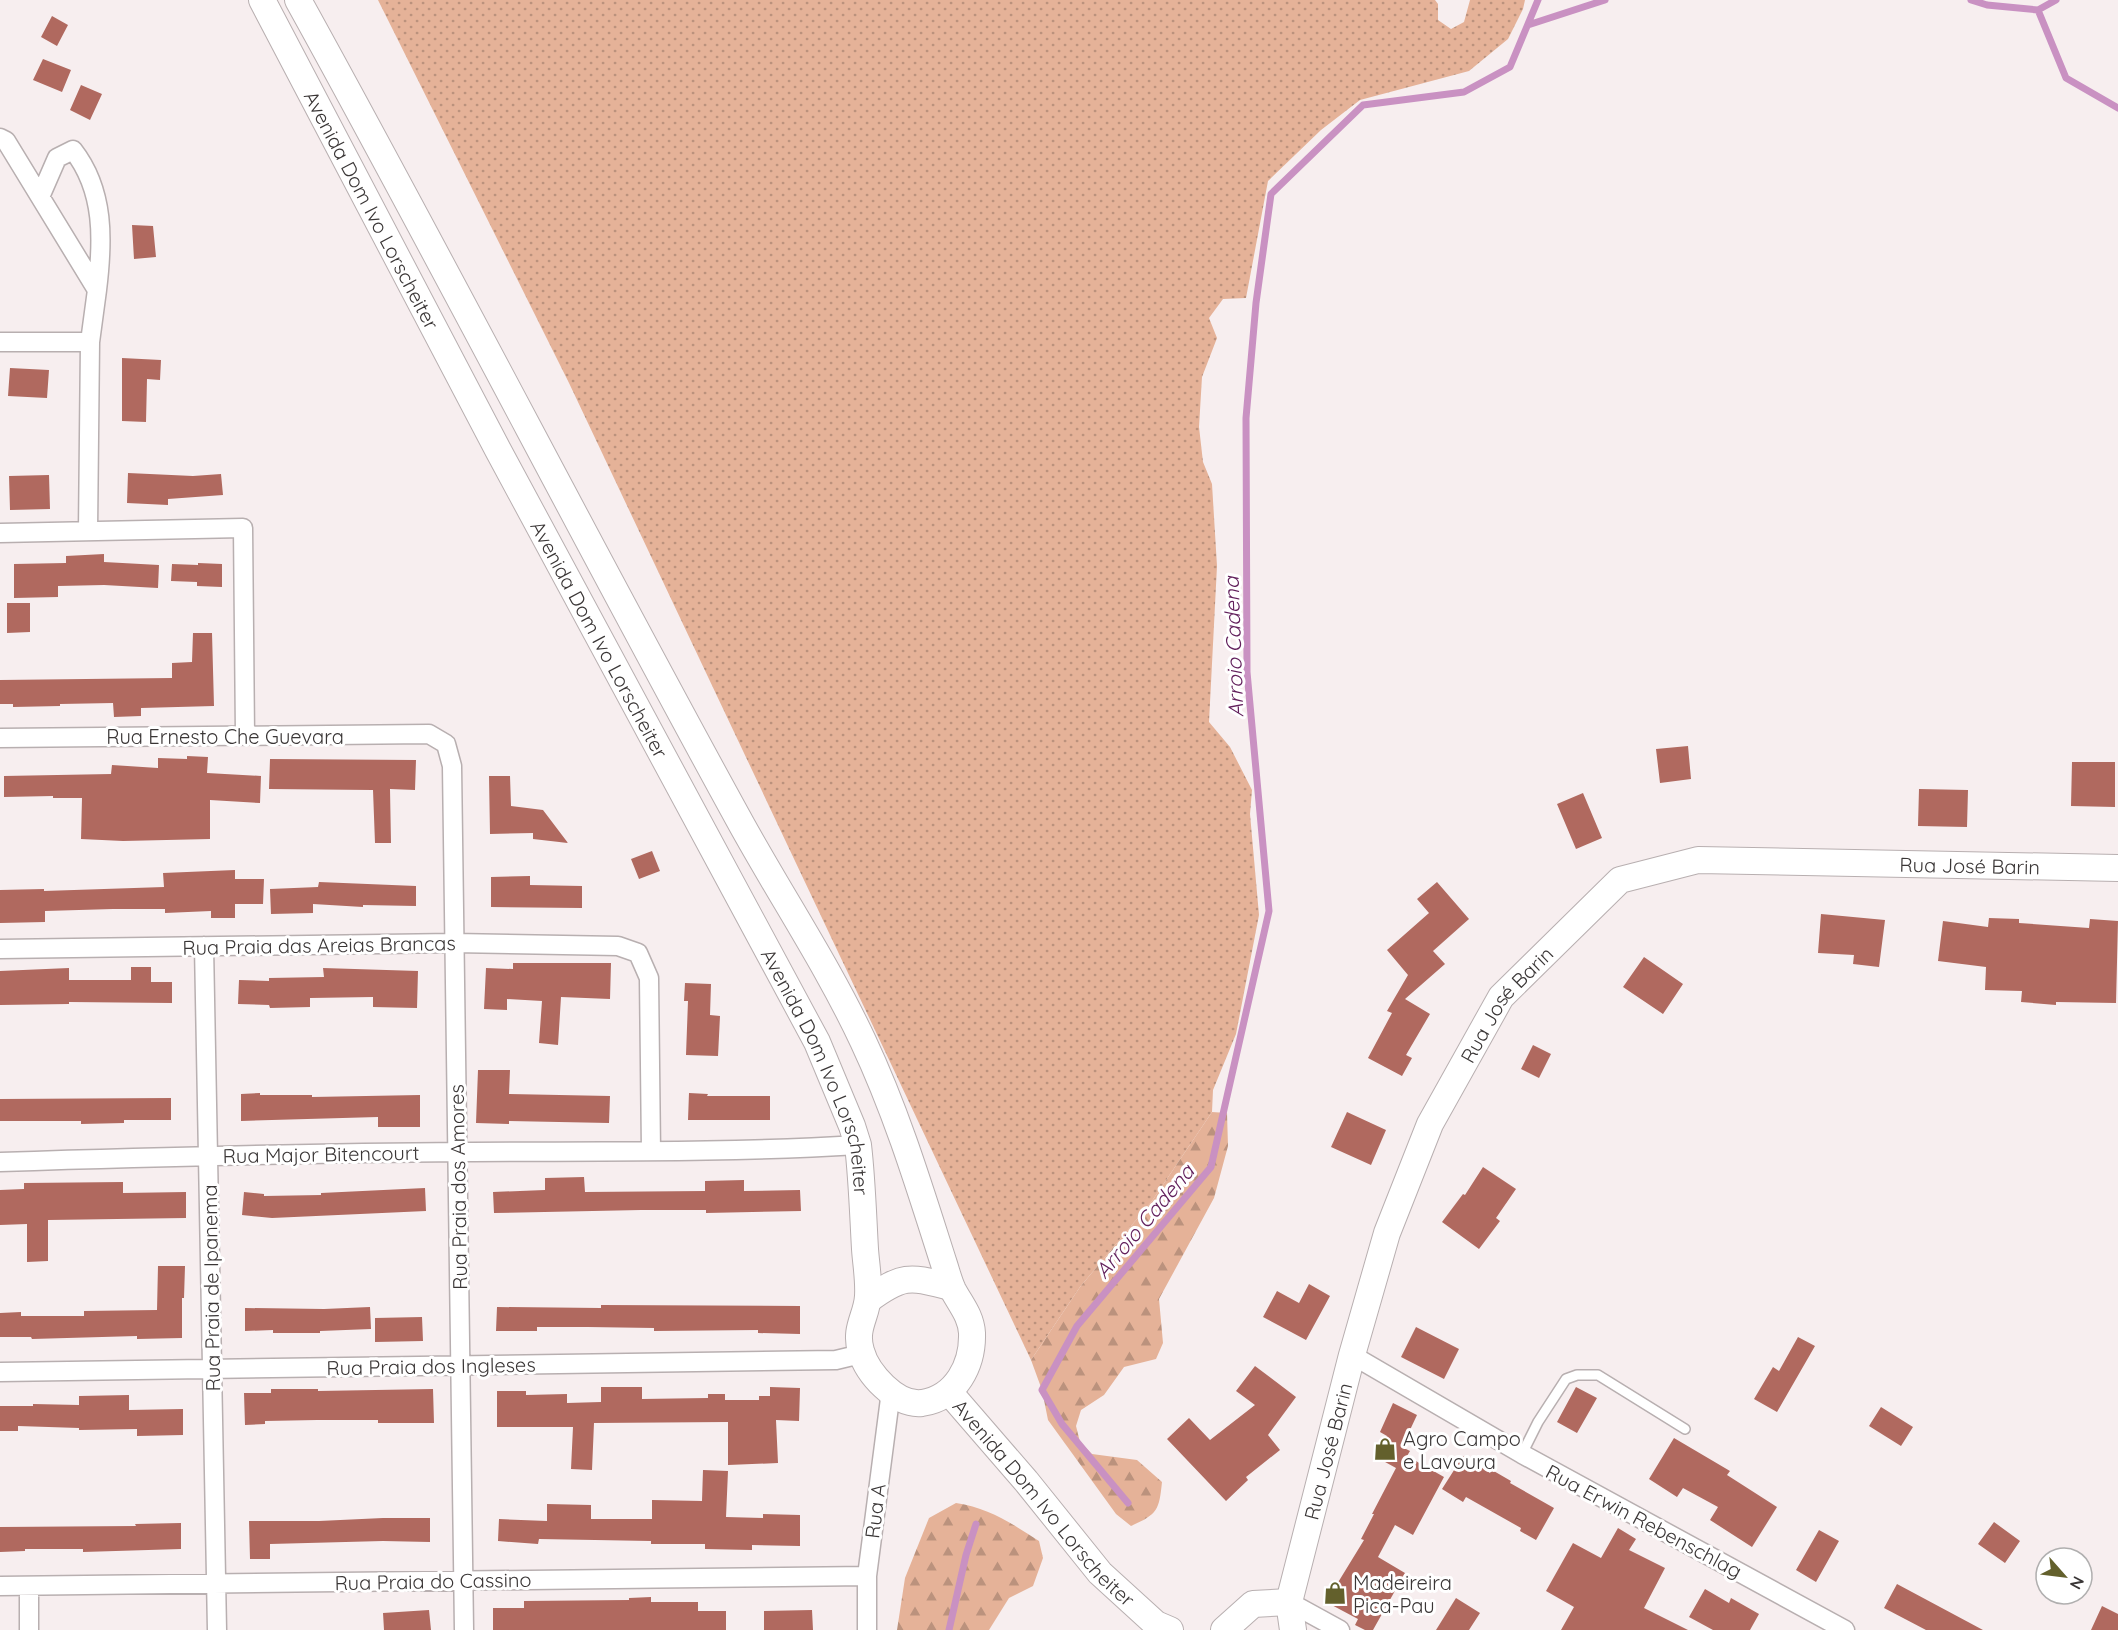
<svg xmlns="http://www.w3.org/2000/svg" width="2118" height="1630" font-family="Quicksand,sans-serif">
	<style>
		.grass { fill: url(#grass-dots) }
		.forest { fill: url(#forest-firs) }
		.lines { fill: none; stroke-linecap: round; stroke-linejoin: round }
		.stream { stroke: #c991c2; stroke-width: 7 }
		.building { fill: #b0695f }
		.lane-casing { stroke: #b8afb0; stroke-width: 12 }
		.street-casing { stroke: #b8afb0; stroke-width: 21 }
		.secondary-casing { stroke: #b8afb0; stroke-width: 28 }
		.lane { stroke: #fff; stroke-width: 9 }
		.street { stroke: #fff; stroke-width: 18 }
		.secondary { stroke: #fff; stroke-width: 26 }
		.labels { text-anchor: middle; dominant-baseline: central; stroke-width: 6; stroke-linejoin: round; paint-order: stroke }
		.street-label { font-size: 20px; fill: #3a3636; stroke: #fff }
		.poi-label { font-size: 20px; fill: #3a3636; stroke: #fff; text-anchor: start }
		.water-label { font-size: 21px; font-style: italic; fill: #62205c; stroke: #fff }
	</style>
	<defs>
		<pattern id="grass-dots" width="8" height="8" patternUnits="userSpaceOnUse" patternTransform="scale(1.5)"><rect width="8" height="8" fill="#e5b298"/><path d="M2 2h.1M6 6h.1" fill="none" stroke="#bb927d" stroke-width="1.8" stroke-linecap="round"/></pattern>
		<pattern id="forest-firs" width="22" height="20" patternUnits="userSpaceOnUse" patternTransform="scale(1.5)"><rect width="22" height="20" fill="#e5b298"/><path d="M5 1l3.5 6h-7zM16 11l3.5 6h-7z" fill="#bb927d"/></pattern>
	</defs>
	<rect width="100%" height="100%" fill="#f7eeef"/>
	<path class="grass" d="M378,0H1435L1438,4V20L1451,29L1464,22L1470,0H1525L1523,9L1508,39L1469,71L1360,100L1321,130L1268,181L1246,298L1223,299L1209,318L1217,338L1202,377L1199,427L1203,462L1212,484L1217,566L1209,722L1230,747L1252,790L1250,814L1259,915L1236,1034L1213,1090L1212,1112L1152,1201L1080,1287L1031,1360L569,383Z"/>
	<path class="forest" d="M1212,1112L1227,1113L1228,1146L1214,1198L1159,1299L1163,1343L1156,1359L1124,1367L1104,1395L1081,1410L1076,1426L1080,1442L1092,1454L1137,1460L1162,1482C1159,1510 1158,1514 1131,1526L1116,1514L1048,1420L1042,1390L1031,1360L1080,1287L1152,1201Z
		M956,1503C989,1508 1011,1523 1039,1541L1043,1558L1033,1586L1009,1598L989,1630H897L905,1578L929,1518Z"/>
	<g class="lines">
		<path class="stream" d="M1971,0L1987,5L2038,10L2056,0
			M2038,10L2066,78L2118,108
			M1528,25L1605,0
			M1128,1503L1062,1424L1042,1390L1077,1326L1211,1167L1269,911L1247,672L1246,418L1256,303L1271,194L1363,105L1464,92L1510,67L1538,0
			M949,1630L966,1555L976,1524"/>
	</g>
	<path class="building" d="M52,16L68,25L57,46L41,37Z
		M43,59L71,70L62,92L33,80Z
		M81,85L102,94L90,120L70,110Z
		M132,225L153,226L156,257L134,259Z
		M122,358L161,360L160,380L147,379L146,422L122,421Z
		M10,368L49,370L47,398L8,396Z
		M128,473L193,476L221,474L223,495L168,499V505L127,503Z
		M49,475L50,509L10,510L9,476Z
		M104,554V562L159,565L158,588L104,585L58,586V597L14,598V564L66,563V556Z
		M198,563L222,564V587L197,586V582L171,581L172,564L198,565Z
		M7,603H30V632L7,633Z
		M193,633H212L214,706L141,708V716L114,717L113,703L60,704V706L13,707V704H0V680L172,678V663L192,662Z
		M1688,746L1691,779L1660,783L1656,749Z
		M187,756L208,757L207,773L261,776L260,803L210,800V839L123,841L81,839L82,798H53V796L4,797V776L111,774L112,765L158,768V758L187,759Z
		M270,759L416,760L415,790L390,789L391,843H375L373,790L269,789Z
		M2072,762H2115V807L2071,806Z
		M489,776H510L511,806L543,810L568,843L533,839V833L490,834Z
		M1919,789L1968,790L1967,827L1918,826Z
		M1583,793L1602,838L1576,849L1557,804Z
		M652,851L660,871L639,879L631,859Z
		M235,870V879H264L263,904H235V918H211V911L165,913V909H113L45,911V922L0,923V890L44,889V891L164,887L163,873Z
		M530,876V885L582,886V908L491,907V877Z
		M319,882L416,886V906L363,905V907L313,904V913L271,914L270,889L318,887Z
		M1437,882L1469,919L1433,951L1445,964L1405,999L1430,1014L1406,1055L1412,1058L1402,1076L1368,1058L1392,1013L1387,1011L1408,975L1387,950L1429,913L1417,899Z
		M1821,914L1885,920L1879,967L1853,964L1854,955L1818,953Z
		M1989,918L2019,919V923L2089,928L2090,919L2118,921L2116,1003L2056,1002V1005L2021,1002L2022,991L1985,990L1986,967L1938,961L1943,921L1988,927Z
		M1644,957L1683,984L1663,1014L1623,987Z
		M513,963H611L610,999L561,997L558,1045L539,1043L542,1001L507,999V1010L484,1009L486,968L513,969Z
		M131,967H151V982H172V1003L69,1002V1004L0,1005V971L69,968V980H131Z
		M323,968L418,971L417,1008L373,1007V997L310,998V1007L270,1008L269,1005L238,1004L239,980L269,981V978L324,977Z
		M685,983L711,984L710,1015L720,1016L718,1056L686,1055L688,1001H684Z
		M1533,1045L1551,1054L1539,1078L1521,1069Z
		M478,1070H510L509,1094L610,1096L609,1123L509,1121V1124L476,1123Z
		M260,1093V1095H312V1097L420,1095V1127H378V1117L241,1121V1094Z
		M689,1093L708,1094L707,1096H770V1120H688Z
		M171,1098V1120H124V1123L81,1124V1121H0V1099Z
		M1347,1112L1386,1130L1371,1165L1331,1147Z
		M1483,1167L1516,1189L1496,1218L1500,1221L1479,1249L1442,1222L1463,1194L1465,1195Z
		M584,1177L585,1192L705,1191V1181L744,1180V1191L800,1190L801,1211L706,1213V1210H641L494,1213L493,1192L545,1190V1178Z
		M123,1182V1193L186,1192V1218L48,1220V1261L27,1262V1224L0,1225V1190L24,1189V1183Z
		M425,1188L426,1211L272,1218L242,1215L244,1192L264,1194V1196L321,1195V1193Z
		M158,1266H185L184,1298H182V1338L137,1339V1336L32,1339L31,1337H0V1313L21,1312V1316H84V1311L157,1310Z
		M1309,1284L1330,1296L1306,1340L1263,1317L1277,1291L1299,1303Z
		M601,1305L800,1306V1334L758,1333V1330L654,1331V1328L588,1327H537V1331H496L497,1307L601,1308Z
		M370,1307L371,1329L320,1331V1333H273V1330L245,1331V1308L324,1309Z
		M422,1317L423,1341L375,1342V1318Z
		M1416,1327L1459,1349L1444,1379L1401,1357Z
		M1798,1337L1815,1346L1777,1412L1754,1399L1773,1367L1779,1371Z
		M1255,1366L1296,1397L1268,1435L1280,1450L1246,1477L1248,1480L1226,1501L1167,1439L1189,1418L1210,1440L1255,1405L1236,1391Z
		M601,1387H642V1399L708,1398V1394H725V1400H759V1396H770V1387L800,1388L799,1421L776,1420L778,1463L728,1465V1422L594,1423L592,1470L571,1469L573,1427H497V1391H526V1395L567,1394V1403L601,1402Z
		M1576,1387L1597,1398L1577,1433L1557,1422Z
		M271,1389H318V1391L433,1389L434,1423H378V1420H317L265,1421V1424L245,1425L244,1393H271Z
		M129,1395V1410L183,1409V1435L137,1436V1429L79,1430V1428L18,1426V1431H0V1406H33V1404L79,1405V1396Z
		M1393,1403L1417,1415L1402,1447L1410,1451L1407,1456L1444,1477L1413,1535L1395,1525L1378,1557L1405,1573L1373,1630H1365L1355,1625L1358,1619L1326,1602L1364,1540L1361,1539L1374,1514H1372L1396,1468L1376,1457L1387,1436L1380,1432Z
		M1881,1407L1913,1427L1901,1446L1869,1426Z
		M1674,1438L1730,1471L1727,1475L1777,1507L1752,1547L1710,1520L1718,1507L1683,1488L1677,1497L1649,1479Z
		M1463,1456L1490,1473L1492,1470L1511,1481L1510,1483L1554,1508L1536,1540L1520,1531L1521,1528L1466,1497L1463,1502L1442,1489Z
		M703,1470L728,1471L726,1517L763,1518V1514L800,1515V1546L752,1545V1550L705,1549V1544H651V1541L539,1539L538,1544L498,1541L499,1519L547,1521V1504L591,1505V1519H652V1500L702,1501Z
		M383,1518H430V1542L383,1541L270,1544V1559H250L249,1521H319Z
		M1994,1522L2020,1541L2005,1563L1978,1544Z
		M181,1523V1549L83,1552V1549H25V1551L0,1552V1527L136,1526L135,1524Z
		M1618,1528L1636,1539L1629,1550L1665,1568L1644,1608L1688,1630H1561L1574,1607L1546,1591L1573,1543L1601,1558Z
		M1819,1530L1839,1541L1816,1582L1796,1570Z
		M1897,1584L1983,1630H1926L1884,1608Z
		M1705,1589L1729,1603L1731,1598L1759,1614L1750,1630H1713L1689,1617Z
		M651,1597V1602H698V1611H726V1630H493V1608H524V1601L629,1600V1598Z
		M1456,1598L1480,1613L1469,1630H1436Z
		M2102,1606L2118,1614V1630H2091Z
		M429,1610L431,1630H384L383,1613Z
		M812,1610L813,1630H764V1611Z"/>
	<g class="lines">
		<g class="lane-casing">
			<path id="lane" d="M1522,1454L1538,1422L1566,1379L1577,1375H1598L1685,1429"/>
		</g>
		<g class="street-casing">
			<path id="street" d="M0,138L6,141L97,290L90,342L88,531
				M40,197L57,158L73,150C105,191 103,241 97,290
				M0,342H90
				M0,533L243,528L245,736
				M0,738L429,734L446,744L452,766L464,1630
				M204,946L217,1630
				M0,949L454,943L618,946L638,953L649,978L651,1151
				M0,1162C154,1157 309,1153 463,1152C595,1151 727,1153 858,1145
				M1352,1355L1522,1454L1845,1630
				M0,1372L836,1360L861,1354
				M0,1586L867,1576
				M1289,1602L1340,1630
				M29,1630V1586
				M867,1630V1576L891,1391"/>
		</g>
		<g class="secondary-casing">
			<g id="secondary">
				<path id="s1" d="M262,0L498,450L817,1042L852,1126L858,1145C862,1179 863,1214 865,1249C866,1264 869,1280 868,1296C867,1316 854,1328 861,1351C867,1373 896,1406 922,1403C956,1398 973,1365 972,1333C971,1316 961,1305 953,1290C949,1282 947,1273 944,1264C920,1189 897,1113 863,1041C827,964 779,893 738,818C589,547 448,271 298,0"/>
				<path d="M868,1300C904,1273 911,1277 951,1287"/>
				<path id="s2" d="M949,1392L1026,1481L1100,1573L1156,1624L1170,1630"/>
				<path d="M1224,1630L1253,1604L1289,1602"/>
				<path id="s3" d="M1293,1630L1289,1602L1352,1355L1387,1233L1430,1124L1501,997L1620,880L1698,860L2118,868"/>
			</g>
		</g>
		<use href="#lane" class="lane"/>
		<use href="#street" class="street"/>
		<use href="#secondary" class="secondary"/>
	</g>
	<defs>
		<g id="shop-bare" transform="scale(1.8)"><path d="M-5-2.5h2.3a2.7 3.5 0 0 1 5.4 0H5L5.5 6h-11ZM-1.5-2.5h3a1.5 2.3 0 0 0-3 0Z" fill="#63602c" stroke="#fff" stroke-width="2.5" paint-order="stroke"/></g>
	</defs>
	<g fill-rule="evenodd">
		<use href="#shop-bare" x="1385" y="1449"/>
		<use href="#shop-bare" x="1335" y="1593"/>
	</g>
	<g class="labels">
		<g class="street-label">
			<text stroke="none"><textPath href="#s1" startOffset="237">Avenida Dom Ivo Lorscheiter</textPath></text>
			<text stroke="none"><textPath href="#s1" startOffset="723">Avenida Dom Ivo Lorscheiter</textPath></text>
			<text x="225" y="736">Rua Ernesto Che Guevara</text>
			<text stroke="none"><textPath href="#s3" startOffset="1192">Rua José Barin</textPath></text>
			<text transform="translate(319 945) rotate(-1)">Rua Praia das Areias Brancas</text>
			<text stroke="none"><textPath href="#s3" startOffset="670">Rua José Barin</textPath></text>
			<text stroke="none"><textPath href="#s1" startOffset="1209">Avenida Dom Ivo Lorscheiter</textPath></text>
			<text transform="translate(321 1154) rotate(-1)">Rua Major Bitencourt</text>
			<text transform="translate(458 1187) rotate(-91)">Rua Praia dos Amores</text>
			<text transform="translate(211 1288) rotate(-91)">Rua Praia de Ipanema</text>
			<text transform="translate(431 1366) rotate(-1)">Rua Praia dos Ingleses</text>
			<text stroke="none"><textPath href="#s3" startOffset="184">Rua José Barin</textPath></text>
			<text stroke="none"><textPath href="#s2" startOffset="146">Avenida Dom Ivo Lorscheiter</textPath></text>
			<text transform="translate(875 1511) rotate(-83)">Rua A</text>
			<text transform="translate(1644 1521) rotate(28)">Rua Erwin Rebenschlag</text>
			<text transform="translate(433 1581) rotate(-1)">Rua Praia do Cassino</text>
		</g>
		<g class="poi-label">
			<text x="1403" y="1438">Agro Campo<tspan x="1403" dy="23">e Lavoura</tspan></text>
			<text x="1353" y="1582">Madeireira<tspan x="1353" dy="23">Pica-Pau</tspan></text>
		</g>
		<g class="water-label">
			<text transform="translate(1233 647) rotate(-92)">Arroio Cadena</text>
			<text transform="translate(1144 1221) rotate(-50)">Arroio Cadena</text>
		</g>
	</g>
	<g transform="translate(2064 1576) rotate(118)"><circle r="28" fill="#ffffff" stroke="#b0afaf" stroke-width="1.5"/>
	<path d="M0-4.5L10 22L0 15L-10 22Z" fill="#63602c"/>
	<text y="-9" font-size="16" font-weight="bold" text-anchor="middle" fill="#3a3636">N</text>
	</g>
</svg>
